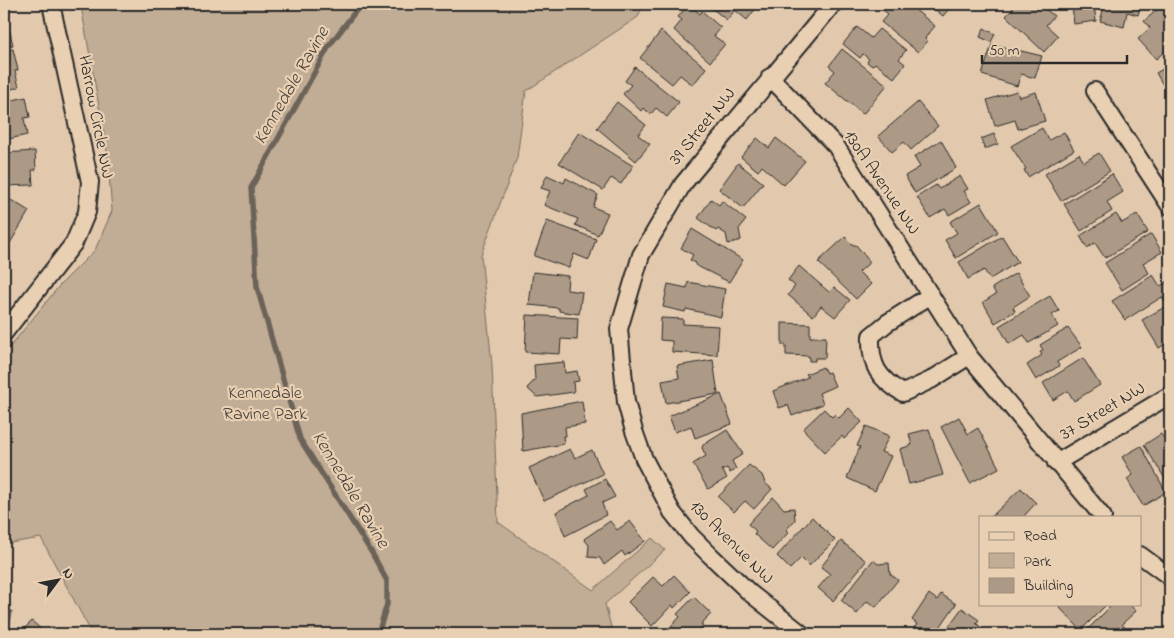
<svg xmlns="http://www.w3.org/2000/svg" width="1174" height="638" font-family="'Indie Flower',sans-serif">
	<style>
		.green { fill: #c1ac95; stroke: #766c60 }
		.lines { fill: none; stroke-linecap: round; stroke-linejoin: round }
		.stream { stroke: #6c6359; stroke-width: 5.5 }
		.building { fill: #ad9a86; stroke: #2b2b2b }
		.street-casing { stroke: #2b2b2b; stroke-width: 20 }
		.street { stroke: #ead0b2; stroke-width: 16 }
		.labels { text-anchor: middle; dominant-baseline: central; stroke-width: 4.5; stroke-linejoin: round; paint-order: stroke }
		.street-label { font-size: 18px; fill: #2b2b2b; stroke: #ead0b2 }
		.park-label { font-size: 18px; fill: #423e3b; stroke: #ead0b2 }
		.water-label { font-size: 19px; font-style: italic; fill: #46423e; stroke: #ead0b2 }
	</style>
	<rect width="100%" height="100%" fill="#e2c9ad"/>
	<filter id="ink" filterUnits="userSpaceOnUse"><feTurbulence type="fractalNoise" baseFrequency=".02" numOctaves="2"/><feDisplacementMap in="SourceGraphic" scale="10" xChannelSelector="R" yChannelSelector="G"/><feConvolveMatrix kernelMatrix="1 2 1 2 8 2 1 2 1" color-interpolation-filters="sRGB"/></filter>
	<g filter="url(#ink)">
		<path class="green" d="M85,4H643L638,17L526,91L517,158L481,255L492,365L498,522L593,590L652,538L665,550L605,604L613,634H92L41,538L4,544V354L60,285L95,250L112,211L107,151L81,6Z"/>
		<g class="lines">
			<path class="stream" d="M361,4L329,46L251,188L257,287L300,439L372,553L387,581V604L378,634"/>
		</g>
		<path class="building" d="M689,4L700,14L702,11L721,28L714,36L725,44L710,62L674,30L682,20L678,17Z
			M706,4H759L747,20L735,10L727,20Z
			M876,4H908L935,26L925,38L928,41L918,52L881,22L888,14Z
			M928,4H953L943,16Z
			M1017,4H1039L1054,16L1046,25L1058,36L1044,52L1006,16Z
			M1058,4H1094L1096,21L1074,24L1072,5L1058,6Z
			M1105,4H1141L1138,15L1127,12L1124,27L1100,21Z
			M1164,4H1170V47L1156,59L1138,39L1150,28L1144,21Z
			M4,6L13,45L4,47Z
			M857,27L871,38L879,29L906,50L899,59L905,64L894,78L875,63L872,66L867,62L869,59L863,54L860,58L843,44Z
			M984,28L995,34L991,42L980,37Z
			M661,31L706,68L693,85L680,75L672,84L640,58Z
			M992,44L1042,56L1035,78L1021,74L1017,86L982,75Z
			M13,49L18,70L15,71L19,87L4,91V51Z
			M842,49L887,85L863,114L825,83L835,71L829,66Z
			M1170,65V91L1168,93L1156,73Z
			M635,67L679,102L667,117L656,108L651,114L643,108L641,111L623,94L631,85L625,81Z
			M1017,91L1019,97L1036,92L1045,121L1018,129L1015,120L995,126L987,100Z
			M26,97L30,117L24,118L27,135L4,140V102Z
			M617,102L646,125L638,135L650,144L636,161L597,128Z
			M918,102L938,126L911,150L904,142L892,152L878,136Z
			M1042,128L1049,140L1064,132L1074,150L1028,177L1024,170L1026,169L1011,146Z
			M579,132L633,166L621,184L611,178L603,190L559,163Z
			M994,134L998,144L985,149L981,139Z
			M757,138L769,148L776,138L805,161L784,185L762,166L758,171L741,157Z
			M941,140L956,168L915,193L905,176L920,167L914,157Z
			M35,151L36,170H32L33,185L4,186V153Z
			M1099,153L1110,171L1061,201L1045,174L1079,154L1084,162Z
			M738,163L763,183L743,208L719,189Z
			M1112,174L1123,192L1107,202L1112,211L1081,231L1064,204Z
			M547,175L564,183L566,178L598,195L593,207L608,213L598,235L575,225L578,219L544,205L550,191L541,188Z
			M960,176L968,189L964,191L971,202L949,215L945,209L930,218L917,197L936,185L939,189Z
			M6,197L29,211L9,245L4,241V201Z
			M711,199L719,205L722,201L746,220L739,229L741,240L728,244L726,234L718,229L716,231L698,218Z
			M981,203L998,232L956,258L945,240L957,233L950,222Z
			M1116,214L1122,223L1137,214L1148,232L1105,258L1095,243L1087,248L1080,236Z
			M547,221L596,239L589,260L574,254L569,268L534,256Z
			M692,229L743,260L729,282L695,265L696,263L690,260L693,255L681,248Z
			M1151,234L1162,252L1143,263L1149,273L1122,290L1105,263Z
			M1002,236L1018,262L990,279L984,270L968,279L959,262Z
			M845,237L853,245H856L870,262L859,272L871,284L856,299L818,262Z
			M799,266L829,292L834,287L850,300L835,317L821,306L813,316L788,295L795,286L788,280Z
			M533,272L568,276L567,290L582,292L579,314L559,311V308L529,305Z
			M1016,273L1030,296L1013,307L1015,311L995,323L983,302L996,294L992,288Z
			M1153,275L1160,286L1170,280V301L1166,304L1162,297L1125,320L1112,301Z
			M688,282L725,289L721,317L686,309L685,312L663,307L668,284L687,288Z
			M1050,296L1059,311L1052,315L1058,326L1029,343L1024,335L1009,344L999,326Z
			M1170,304V341L1159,348L1142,320Z
			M527,315L578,318L577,340L561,339L560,354L525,352Z
			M661,318L683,319V324L719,326L717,355L672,352V341L660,340Z
			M782,323L810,324V337H826L825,358H815V361H809V356L786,355V345H782Z
			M1068,328L1082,347L1057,362L1059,366L1036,380L1027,365L1042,355L1040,352L1043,350L1040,345Z
			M1083,358L1100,385L1074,401L1068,391L1053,400L1043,383Z
			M713,360L718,394L666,403L662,381L679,378L677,366Z
			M564,362L565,373L577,371L579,381L573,382L574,392L537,397L527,388L535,380L534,365Z
			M823,367L826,373L829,372L835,386L819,393L823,404L792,416L788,405L779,408L773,391L808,377L806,374Z
			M721,394L732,424L695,438L691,426L675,432L669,416Z
			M582,401L585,424L565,427L566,436H563L564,444L523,451L521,413Z
			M849,408L862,422L844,439L842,436L825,452L803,429L824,409L832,417L835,414L839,418Z
			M959,417L968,434L978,428L999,468L970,483L941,427Z
			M866,426L889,436L881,452L891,456L875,491L847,478L860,447L857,446Z
			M929,429L943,475L909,484L900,449L912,445L909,434Z
			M727,430L743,454L732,461L736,469L730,473L727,468L722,470L727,478L708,489L693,464L706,456L702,448L703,445Z
			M1161,434L1170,448L1169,485L1144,445Z
			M1141,446L1166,492L1143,506L1127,479L1133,475L1122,457Z
			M570,449L575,458L592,450L603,474L544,501L529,468Z
			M749,465L762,475L765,483L772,489L754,509L745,501L734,512L718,497Z
			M605,479L615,497L602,503L606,515L565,536L556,512L589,495L586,489Z
			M1021,488L1036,503L1023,517H991Z
			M773,497L784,509L794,508L795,520L786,530L789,532L772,550L754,534L756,531L748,524Z
			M812,517L835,540L809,566L801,558L790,569L777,556Z
			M610,521L617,530L630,521L645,541L625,556L622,551L604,565L600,558L588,557L589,545L584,539Z
			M841,541L866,561L833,601L818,588L830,574L821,567Z
			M873,560L878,564L889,563L890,574L898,580L876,607L867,601L857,614L841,600Z
			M674,575L690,592L674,608L672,605L652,626L628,602L653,577L663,586Z
			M929,594L937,600L941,594L956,604L936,633L937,634H910L917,624L912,620Z
			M694,597L711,614L701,624L703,625L701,628L707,634H663L680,617L677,614Z
			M1062,604H1107L1081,630L1059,607Z
			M1113,604H1129L1136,611L1122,624L1129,632L1127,634H1083Z
			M962,608L979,620L976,623L984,630L981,634H943Z
			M4,610L12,611L8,634H4Z
			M32,621L46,634H19Z"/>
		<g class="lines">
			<g class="street-casing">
				<path id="street" d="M770,77L836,146L969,356L1103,517
					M1095,91L1170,206
					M931,295L887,323L871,336C870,365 878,379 903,393L931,380L969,356
					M4,333L74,243L87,212L90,182L51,4
					M1056,463L1170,395
					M1140,555L1170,577
					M802,634L750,593L710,555L691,536L672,512L644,459L634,431L626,402L619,329L641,255L683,184L833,4"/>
			</g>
			<use href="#street" class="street"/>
		</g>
	</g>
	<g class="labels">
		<g class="street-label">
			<text transform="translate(95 117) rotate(79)">Harrow Circle NW</text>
			<text transform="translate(703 127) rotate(-51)">39 Street NW</text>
			<text transform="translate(881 183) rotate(56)">130A Avenue NW</text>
			<text transform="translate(1103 412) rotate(-31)">37 Street NW</text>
			<text transform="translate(731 543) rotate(45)">130 Avenue NW</text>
		</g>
		<g class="park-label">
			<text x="265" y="394">Kennedale<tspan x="265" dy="21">Ravine Park</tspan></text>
		</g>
		<g class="water-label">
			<text transform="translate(292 86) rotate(-60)">Kennedale Ravine</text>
			<text transform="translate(350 490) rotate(59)">Kennedale Ravine</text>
		</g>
	</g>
	<rect width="1174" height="638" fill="none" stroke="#ead0b2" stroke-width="20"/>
	<rect x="10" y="10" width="1154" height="618" fill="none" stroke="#2b2b2b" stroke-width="2" filter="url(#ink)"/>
	<rect x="979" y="516" width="162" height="90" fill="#ead0b2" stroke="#9e8e7c"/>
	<rect x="989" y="532" width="25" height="8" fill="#ead0b2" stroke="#9e8e7c"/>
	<text x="1024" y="540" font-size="15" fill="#2b2b2b">Road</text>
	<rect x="989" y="553" width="25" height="15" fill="#c1ac95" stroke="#9e8e7c"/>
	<text x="1024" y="566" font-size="15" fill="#2b2b2b">Park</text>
	<rect x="989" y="578" width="25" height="15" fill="#ad9a86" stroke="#9e8e7c"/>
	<text x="1024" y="590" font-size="15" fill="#2b2b2b">Building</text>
	<g transform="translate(58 580) rotate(58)" stroke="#ead0b2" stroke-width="4" paint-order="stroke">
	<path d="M0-4L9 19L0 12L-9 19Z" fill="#2b2b2b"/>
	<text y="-8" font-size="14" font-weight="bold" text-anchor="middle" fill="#2b2b2b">N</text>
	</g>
	<path d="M982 55v8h145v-8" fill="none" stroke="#2b2b2b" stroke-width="2.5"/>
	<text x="989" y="55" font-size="15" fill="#2b2b2b" stroke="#ead0b2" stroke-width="4" paint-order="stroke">50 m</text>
</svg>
